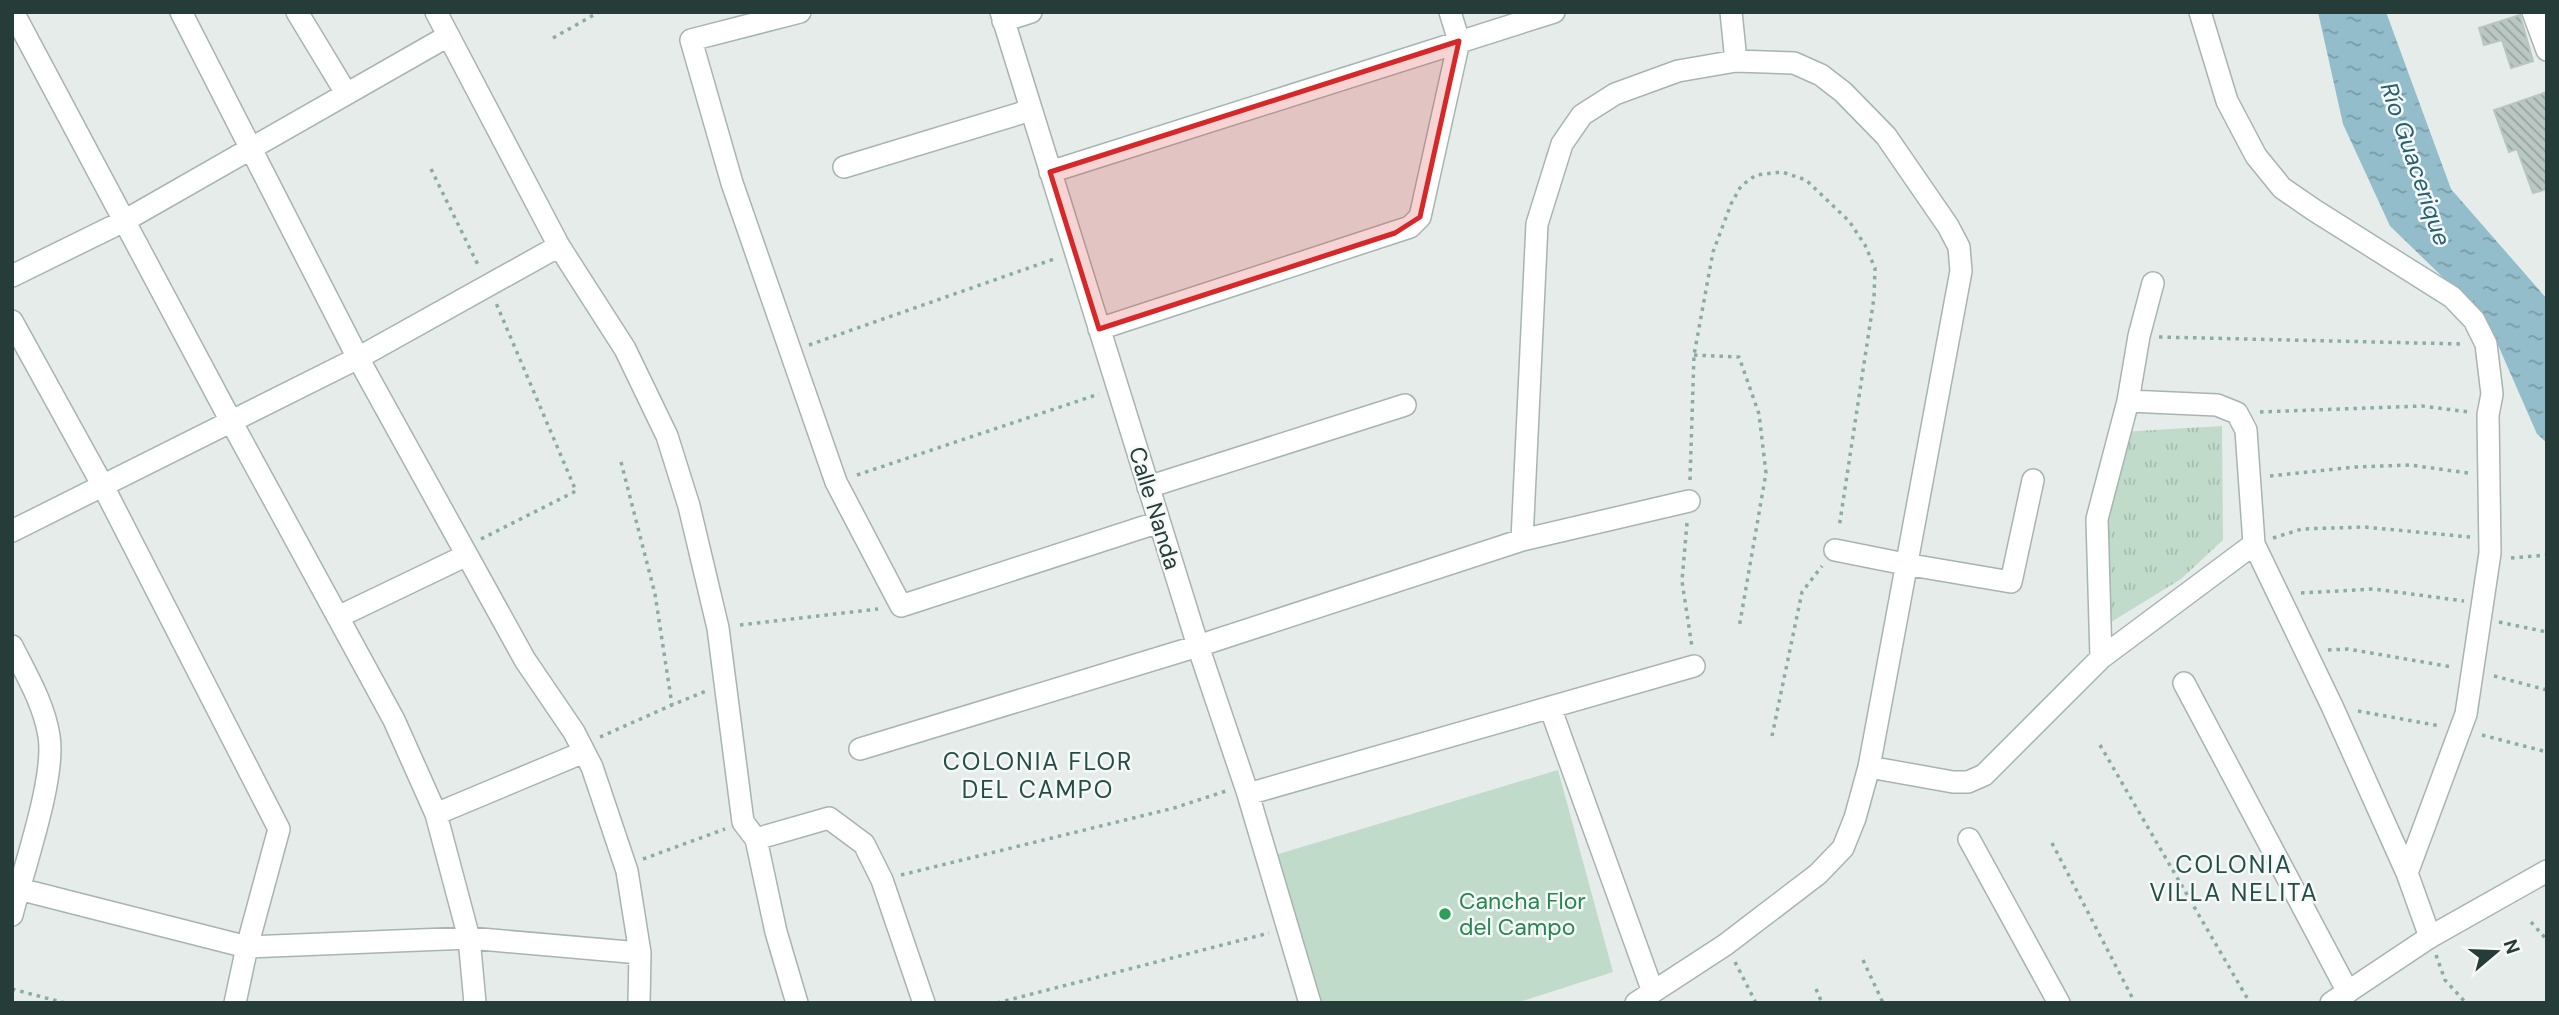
<svg xmlns="http://www.w3.org/2000/svg" width="2559" height="1015" font-family="'DM Sans',sans-serif">
	<style>
		.grass { fill: #c0dbca }
		.park { fill: url(#park-tufts) }
		.water { fill: url(#water-ripples) }
		.building { fill: url(#building-back-hatch); stroke: #b8c6c1; stroke-width: 2 }
		.lines { fill: none; stroke-linecap: round; stroke-linejoin: round }
		.minor-casing { stroke: #a8b4b1; stroke-width: 24 }
		.tertiary-casing { stroke: #a8b4b1; stroke-width: 24 }
		.path { stroke: #89ada5; stroke-width: 3.5; stroke-dasharray: 3.5 5; stroke-linecap: butt }
		.minor { stroke: #fff; stroke-width: 21 }
		.tertiary { stroke: #fff; stroke-width: 21 }
		.marked { fill: #d62828; fill-opacity: 0.2; stroke: #d62828; stroke-width: 5; stroke-linejoin: round }
		.leisure-dot { fill: #2e9e5b; stroke: #f5f9f8; stroke-width: 2.5 }
		.labels { text-anchor: middle; dominant-baseline: central; stroke-width: 5; stroke-linejoin: round; paint-order: stroke }
		.street-label { font-size: 23px; fill: #263c39; stroke: #f5f9f8 }
		.leisure-label { font-size: 23px; fill: #27864d; stroke: #f5f9f8; text-anchor: start }
		.water-label { font-size: 24px; font-style: italic; fill: #265e72; stroke: #f5f9f8 }
		.neighbourhood-label { font-size: 24px; letter-spacing: 2px; fill: #244d47; stroke: #f5f9f8 }
	</style>
	<defs>
		<pattern id="park-tufts" width="24" height="20" patternUnits="userSpaceOnUse" patternTransform="scale(1.75)"><rect width="24" height="20" fill="#c0dbca"/><path d="M3 7l-1-3M5 7V3M7 7l1-3M15 17l-1-3M17 17v-4M19 17l1-3" fill="none" stroke="#a5bdae"/></pattern>
		<pattern id="water-ripples" width="26" height="14" patternUnits="userSpaceOnUse" patternTransform="scale(1.75)"><rect width="26" height="14" fill="#93bdcb"/><path d="M2 4q2-2 4 0t4 0M15 11q2-2 4 0t4 0" fill="none" stroke="#789ba6"/></pattern>
		<pattern id="building-back-hatch" width="6" height="6" patternUnits="userSpaceOnUse" patternTransform="scale(1.75)"><rect width="6" height="6" fill="#bac7c3"/><path d="M-1 5l2 2M0 0l6 6M5-1l2 2" fill="none" stroke="#97a39f"/></pattern>
	</defs>
	<rect width="100%" height="100%" fill="#e5ecea"/>
	<path class="grass" d="M1558,770L1613,972L1516,1003H1321L1272,856Z"/>
	<path class="park" d="M2222,426L2223,540L2181,579L2108,624L2100,526L2121,432Z"/>
	<path class="water" d="M2318,12H2386L2451,189L2547,299V443L2537,434L2487,320L2390,226L2343,124Z"/>
	<path class="building" d="M2520,15L2533,61L2511,68L2502,40L2484,45L2479,28Z
		M2547,92V189L2533,193L2517,149L2509,152L2494,110Z"/>
	<g class="lines">
		<g class="minor-casing">
			<path id="minor" d="M13,12L232,423L394,720L436,814L469,938L475,1003
				M181,12L358,358L525,660L574,732L592,767L627,871L640,953L639,1003
				M297,12L346,93
				M436,12L559,246L625,349L667,436L689,506L718,628L743,822L756,839L776,932L797,1003
				M800,12L691,40L732,183L836,482L901,606L1159,522
				M1001,12L1198,646L1248,794L1310,1003
				M1731,12L1736,61
				M2200,12L2227,101L2256,156L2282,188L2314,210L2452,297L2474,320L2486,344L2492,394L2488,415L2490,553L2466,714L2407,873
				M2533,12L2547,50
				M1003,21L1031,12
				M844,167L1031,110
				M1050,172L1554,12
				M12,276L124,221L448,36
				M12,321L103,486L279,829L247,947L235,1003
				M1099,329L1410,227L1420,217L1459,41L1450,12
				M2128,401L2217,405L2237,413L2246,430L2254,544L2332,706L2407,873L2430,937
				M1148,487L1405,405
				M12,531L358,358L559,246
				M1522,540L1537,224L1562,144L1582,115L1615,94L1678,71L1736,61L1794,63L1821,75L1843,92L1886,136L1948,226L1959,247L1961,271L1869,767L1855,818L1843,848L1818,874L1725,945L1636,1003
				M1835,550L1905,564L2011,582L2033,480
				M338,617L467,555
				M12,646C26,674 44,704 49,736C56,778 23,870 12,915
				M2101,658L2097,519L2128,401L2139,336L2153,283
				M2184,683L2348,992
				M1550,707L1653,992
				M860,749L1198,646L1522,540L1689,501
				M1869,767L1953,782H1968L1984,775L2101,658L2254,544
				M1248,794L1694,666
				M436,814L584,752
				M756,839L829,818L864,844L882,880L924,1003
				M1969,839L2059,1003
				M19,889L247,947L469,938L640,953"/>
		</g>
		<g class="tertiary-casing">
			<path id="tertiary" d="M2331,1003L2430,937L2547,871"/>
		</g>
		<path class="path" d="M553,38L599,12
			M431,169L479,267
			M2159,337L2462,344
			M809,345L1057,258
			M1694,355L1739,357L1759,414L1766,473L1739,628
			M2260,412L2422,406L2469,412
			M621,462L655,594L672,705L706,691
			M857,475L1099,394
			M2270,476L2355,467L2410,465L2468,473
			M1690,480L1694,355L1713,252L1731,204L1741,186L1756,175L1782,172L1806,180L1849,221L1865,245L1875,268L1874,298L1839,528
			M1687,523L1682,581L1692,647
			M2273,538L2302,529L2364,527L2470,537
			M481,539L576,491L496,303
			M2511,558L2547,555
			M2301,593L2374,589L2464,601
			M2499,622L2547,632
			M740,625L878,609
			M2328,650L2348,649L2452,667
			M2494,676L2547,690
			M2358,711L2440,726
			M2482,735L2547,752
			M1772,736L1802,592L1822,566
			M600,737L672,705
			M2100,745L2250,1003
			M2052,843L2135,1003
			M643,859L725,829
			M901,875L1174,808L1226,791
			M2531,922L2547,940
			M2436,955L2445,980L2466,1003
			M1863,960L1883,1003
			M1735,962L1756,1003
			M12,989L65,1003
			M1816,989L1822,1003
			M997,1003L1269,933"/>
		<use href="#minor" class="minor"/>
		<use href="#tertiary" class="tertiary"/>
	</g>
	<path class="marked" d="M1459,41L1420,217L1395,233L1099,329L1050,172Z"/>
	<circle class="leisure-dot" cx="1445" cy="914" r="7"/>
	<g class="labels">
		<g class="street-label">
			<text transform="translate(1155 508) rotate(73)">Calle Nanda</text>
		</g>
		<g class="leisure-label">
			<text x="1459" y="901">Cancha Flor<tspan x="1459" dy="26">del Campo</tspan></text>
		</g>
		<g class="water-label">
			<text transform="translate(2416 164) rotate(71)">Río Guacerique</text>
		</g>
		<g class="neighbourhood-label">
			<text x="1038" y="761">COLONIA FLOR<tspan x="1038" dy="28">DEL CAMPO</tspan></text>
			<text x="2234" y="864">COLONIA<tspan x="2234" dy="28">VILLA NELITA</tspan></text>
		</g>
	</g>
	<rect width="2559" height="1015" fill="none" stroke="#263c39" stroke-width="28"/>
	<g transform="translate(2496 952) rotate(71)" stroke="#f5f9f8" stroke-width="5" paint-order="stroke">
	<path d="M0-5L12 26L0 18L-12 26Z" fill="#263c39"/>
	<text y="-10" font-size="19" font-weight="bold" text-anchor="middle" fill="#263c39">N</text>
	</g>
</svg>
